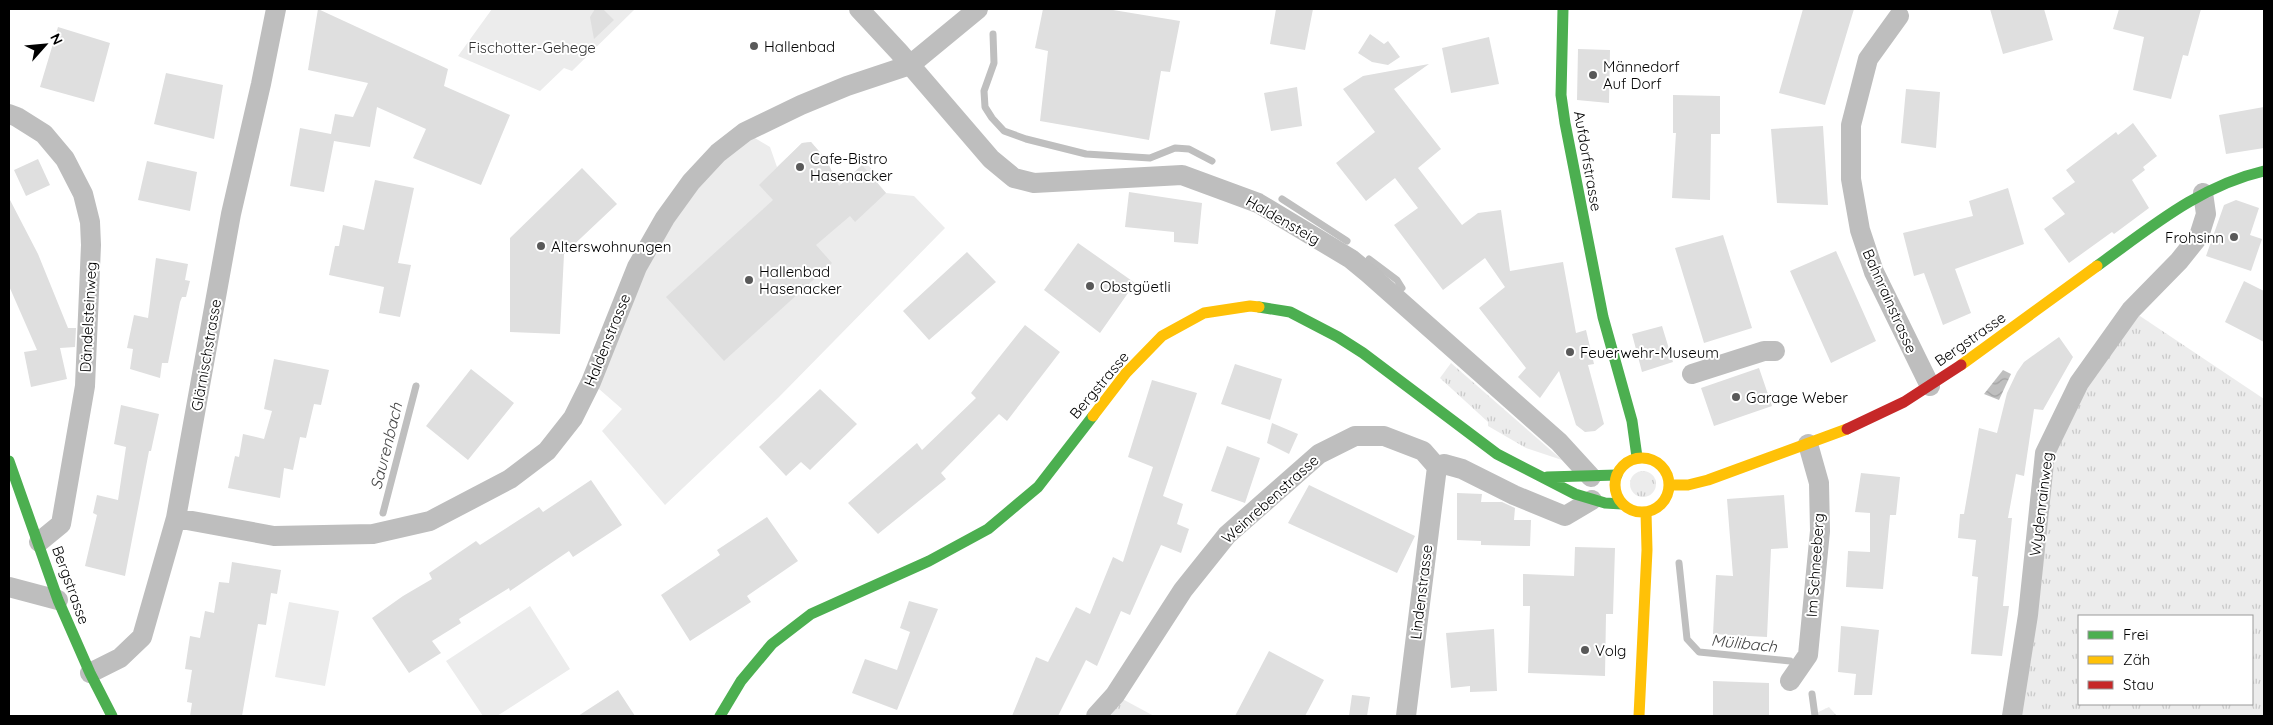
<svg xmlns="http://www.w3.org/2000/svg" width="2273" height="725" font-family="Quicksand,sans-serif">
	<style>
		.grass { fill: url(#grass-tufts); fill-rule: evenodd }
		.forest { fill: url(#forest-firs) }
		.park { fill: #ececec }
		.water { fill: url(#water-waves) }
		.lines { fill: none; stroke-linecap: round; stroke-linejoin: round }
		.stream { stroke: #bfbfbf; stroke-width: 7 }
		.building { fill: #dfdfdf }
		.street { stroke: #bebebe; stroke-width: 20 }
		.fast { stroke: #4caf50; stroke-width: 11 }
		.slow { stroke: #ffc107; stroke-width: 11 }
		.jam { stroke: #c62828; stroke-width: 11 }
		.poi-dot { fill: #595959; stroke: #fff; stroke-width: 2 }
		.labels { text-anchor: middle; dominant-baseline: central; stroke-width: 4; stroke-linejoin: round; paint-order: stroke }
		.poi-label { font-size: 15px; fill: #000; stroke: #fff; text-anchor: start }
		.park-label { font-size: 15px; fill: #333; stroke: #fff }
		.street-label { font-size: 15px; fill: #000; stroke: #fff }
		.water-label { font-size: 16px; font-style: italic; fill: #444; stroke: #fff }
	</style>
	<defs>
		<pattern id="grass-tufts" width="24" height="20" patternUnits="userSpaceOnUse" patternTransform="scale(1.25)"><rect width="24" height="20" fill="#ececec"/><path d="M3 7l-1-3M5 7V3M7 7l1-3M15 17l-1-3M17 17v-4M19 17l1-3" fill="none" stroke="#c9c9c9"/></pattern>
		<pattern id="forest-firs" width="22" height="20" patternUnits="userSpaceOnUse" patternTransform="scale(1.25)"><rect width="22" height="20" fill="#ececec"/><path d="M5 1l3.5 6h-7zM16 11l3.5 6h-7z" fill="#c9c9c9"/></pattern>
		<pattern id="water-waves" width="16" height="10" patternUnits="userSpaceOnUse" patternTransform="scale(1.25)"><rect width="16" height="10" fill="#bfbfbf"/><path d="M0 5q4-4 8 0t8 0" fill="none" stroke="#a2a2a2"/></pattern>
	</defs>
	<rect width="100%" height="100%" fill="#fff"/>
	<path class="grass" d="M2131,310L2264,399V716H2012L2045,453ZM2079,616H2252V704H2079Z
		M1451,363L1467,377L1562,460L1526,448L1488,426V422L1440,378Z
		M1630 484a13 13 0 1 1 26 0a13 13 0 1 1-26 0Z
		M1115,695L1154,716H1096Z"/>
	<path class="forest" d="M1829,707L1837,716H1810Z"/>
	<path class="park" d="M492,9H635L572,71L564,68L540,91L458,56Z
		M745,132L770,147L777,167L802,143L811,142C824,157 833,174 845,189L857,170L863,165L869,166L876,174L872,177L886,193L914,196L945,228L779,397L665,505L602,431L622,409L591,382L658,228Z
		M289,602L339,611L325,686L275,677Z
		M530,606L570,669L497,716H483L446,661Z"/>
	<path class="water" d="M2003,370L2011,374L1999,400L1984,394Z"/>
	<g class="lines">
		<path class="stream" d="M993,34L994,63L984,91L985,107L992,118L1004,131L1026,139L1086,154L1150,158L1175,148L1189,149L1212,161
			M1282,199L1347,241
			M1369,259L1397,280L1402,288
			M383,513L416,386
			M1679,563L1687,639L1699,652L1790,661
			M1812,694L1815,716"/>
	</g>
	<path class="building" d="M318,9L448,69L444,86L510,115L481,185L413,158L426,129L377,107L370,147L334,141L324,192L290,186L300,128L331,134L335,114L353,117L368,83L308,70Z
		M595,9H603L614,20L594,39L590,17Z
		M1043,9H1107L1180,21L1170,72L1161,71L1149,140L1040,121L1048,51L1035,48Z
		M1276,9H1313L1305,50L1270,44Z
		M1803,9H1854L1825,105L1779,93Z
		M1990,9H2044L2053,40L2003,54Z
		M2119,9H2201L2188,56L2183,55L2171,99L2133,90L2144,37L2113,29Z
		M58,27L110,43L94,102L40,87Z
		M1370,34L1384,44L1388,41L1400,57L1388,65L1372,62L1358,53Z
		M1489,37L1499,84L1451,93L1442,48Z
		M1578,49L1610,50L1609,103L1577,100Z
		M1429,64L1394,89L1441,149L1418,168L1462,225L1478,213L1501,210L1510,271L1563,262L1576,333L1586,330L1594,364L1588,365L1604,424L1595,431L1585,432L1576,425L1559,371L1540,398L1518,377L1526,368L1479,308L1505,287L1485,258L1443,290L1394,225L1418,208L1395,178L1366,201L1336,163L1375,132L1343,89L1363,76Z
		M166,73L223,85L214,139L154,124Z
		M1297,87L1302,126L1271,131L1264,93Z
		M1906,89L1940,92L1936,148L1901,143Z
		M1673,95L1720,96V134H1711L1710,200L1672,198L1676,133H1673Z
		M2264,107V148L2226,154L2219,115Z
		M2133,123L2157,156L2143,167L2145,170L2132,180L2149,208L2114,234L2112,232L2069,263L2044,229L2065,214L2052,198L2075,182L2066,170L2116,132L2118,135Z
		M1823,126L1828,205L1777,203L1771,129Z
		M811,142L826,159L839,186L862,165L886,193L855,222L850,216L816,245L832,263L724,361L666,297L773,200L759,185L802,143Z
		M38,159L50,185L26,196L14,170Z
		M147,161L197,172L190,211L138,200Z
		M582,168L617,204L564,254L560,334L510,332V238Z
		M375,180L414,188L398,263L411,265L400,317L379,313L384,287L329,275L335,246H339L343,225L364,230Z
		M2008,188L2024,244L1955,269L1971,313L1943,325L1924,273L1914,276L1903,233L1973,216L1969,201Z
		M1129,192L1202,203L1198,244L1174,242V232L1125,227Z
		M9,198L38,254L68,328H76L75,347L60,348L67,379L31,387L24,352L37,350L9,286Z
		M2236,200L2259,208L2250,235L2262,239L2251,271L2206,256L2224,205Z
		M1723,235L1752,328L1704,343L1675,248Z
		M1078,243L1135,283L1100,333L1044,290Z
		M1836,251L1876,341L1831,363L1790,271Z
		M967,252L996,282L929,340L903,311Z
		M156,258L188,264L185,280L190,281L186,297H182L180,302L168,363H162L160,378L130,369L133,349L127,348L134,315L148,318Z
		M2244,281L2264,291V342L2225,322Z
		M1025,325L1060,352L1007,421L999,414L941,473L946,479L878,534L848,503L917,443L922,450L976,398L971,393Z
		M1662,326L1673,362L1642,372L1632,334Z
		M2059,337L2073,357L2043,410L2034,409L2024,476L2016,474L2008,518H2012L2003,606H2009L2002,656L1971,654L1978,577L1972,576L1976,540L1958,538L1960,514H1964L1979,428L1997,433L2007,393L2017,372L2024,362Z
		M274,359L329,370L321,405L314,404L306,438L300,437L293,470L284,468L280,498L228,488L235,456L239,457L243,434L264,439L272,411L264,409Z
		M1235,364L1282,379L1270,420L1221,404Z
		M1759,368L1772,406L1714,426L1701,388Z
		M471,369L514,403L468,460L426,426Z
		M1152,380L1197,393L1163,496L1183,504L1177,524L1189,529L1181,553L1161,545L1130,615L1121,611L1097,666L1086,660L1058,716H1012L1036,657L1048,662L1076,607L1090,614L1113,557L1123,562L1153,467L1128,457Z
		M820,389L857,424L810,470L801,462L786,476L759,447Z
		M121,405L159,414L151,451H149L125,576L85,566L97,515L93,513L97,495L118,500L126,447L114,444Z
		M1272,423L1298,434L1289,454L1267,443Z
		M1227,446L1260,458L1245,503L1211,491Z
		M1861,473L1900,477L1896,515H1890L1883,589L1846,587L1848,551L1870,552V513L1855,512Z
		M591,480L622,525L573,557L569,551L510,591L509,588L459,619L461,623L432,641L441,653L409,673L372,618L403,596L432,579L429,573L476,541L480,545L539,507L543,512Z
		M1309,485L1415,536L1397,573L1288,523Z
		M1457,493L1482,494L1481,502H1502L1515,508L1514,520H1531L1530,546L1481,545V541L1457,540Z
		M1784,495L1788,548L1771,549L1767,637L1713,634L1716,575L1733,576L1727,499Z
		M767,517L798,561L747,596L751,602L690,641L661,595L720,555L717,550Z
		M1575,547L1615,548L1613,614H1606L1605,676L1528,673L1530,606H1523V574L1574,576Z
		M232,562L281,570L277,594L271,593L266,625L258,624L242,716H190L192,703L187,702L192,670L185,669L190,636L200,638L205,611L214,613L219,582L229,583Z
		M909,601L938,609L897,710L852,693L865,659L897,670L910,632L900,628Z
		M1841,626L1879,630L1872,695H1854L1856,674L1838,672Z
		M1494,629L1497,691L1470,692V686L1451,688L1446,633Z
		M1269,651L1324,680L1305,716H1235Z
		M1713,681L1769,683V716H1713Z
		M618,690L635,716H578Z
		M1352,695L1370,697L1367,716H1349Z"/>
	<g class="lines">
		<path class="street" d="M859,9L899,52L991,159L1014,178L1034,183L1182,175L1258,203L1351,259L1368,273L1559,442L1591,477
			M1899,16L1868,59L1851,125V179L1860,230L1874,272L1930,386
			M9,114L17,117L44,134L65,159L83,194L90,222L91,245L85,386L61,524L39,542
			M1692,374L1764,351H1775
			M176,518L274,536L373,534L430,521L510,479L547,451L573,418L591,382L637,267L665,218L691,182L718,153L745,132L801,105L847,86L910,65L978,9
			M9,587L58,600
			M90,673L120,658L142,637L176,518L231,214L261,84L276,9
			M1790,681L1808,655L1820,531L1819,483L1808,444
			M1096,716L1115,695L1183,590L1227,535L1319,454L1355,436H1384L1423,451L1437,467L1444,464L1462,469L1514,495L1565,516L1592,500
			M1406,716L1437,467
			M2012,716L2028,615L2045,453L2079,383L2131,310L2179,261L2199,236L2206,214L2203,193"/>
		<path class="fast" d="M1563,9L1561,95L1565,123L1603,317L1632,421L1637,457
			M2097,266C2150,228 2199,186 2264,171
			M1259,307L1290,312L1338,337L1363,353L1497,454L1575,494L1605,503L1622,504
			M9,461L58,600L90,673L112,716
			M1547,477L1617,475
			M720,716L741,681L772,644L811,614L929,561L988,529L1038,487L1093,416"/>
		<path class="slow" d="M1961,365L2097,266
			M1093,416L1126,373L1162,336L1204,313L1250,306L1259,307
			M1615 485a27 27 0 1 1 54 0a27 27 0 1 1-54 0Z
			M1670,485H1688L1708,480L1847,429
			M1639,716L1647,550L1646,512"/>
		<path class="jam" d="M1847,429L1904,402L1961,365"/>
	</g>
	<g class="poi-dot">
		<circle cx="754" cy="46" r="5"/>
		<circle cx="1593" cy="75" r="5"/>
		<circle cx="800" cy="167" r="5"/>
		<circle cx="2234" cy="237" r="5"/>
		<circle cx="541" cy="246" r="5"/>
		<circle cx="749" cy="280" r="5"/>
		<circle cx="1090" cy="286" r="5"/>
		<circle cx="1570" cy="352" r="5"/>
		<circle cx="1736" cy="397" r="5"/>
		<circle cx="1585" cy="650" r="5"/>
	</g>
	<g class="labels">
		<g class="poi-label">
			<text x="764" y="46">Hallenbad</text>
			<text x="1603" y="66">Männedorf<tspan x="1603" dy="17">Auf Dorf</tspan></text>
			<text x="810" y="158">Cafe-Bistro<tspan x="810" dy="17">Hasenacker</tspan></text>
			<text x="2224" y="237" text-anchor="end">Frohsinn</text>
			<text x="551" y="246">Alterswohnungen</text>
			<text x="759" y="271">Hallenbad<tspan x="759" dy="17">Hasenacker</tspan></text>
			<text x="1100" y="286">Obstgüetli</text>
			<text x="1580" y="352">Feuerwehr-Museum</text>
			<text x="1746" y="397">Garage Weber</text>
			<text x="1595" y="650">Volg</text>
		</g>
		<g class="park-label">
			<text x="532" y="47">Fischotter-Gehege</text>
		</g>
		<g class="street-label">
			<text transform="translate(1588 161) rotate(80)">Aufdorfstrasse</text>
			<text transform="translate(1283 220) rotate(30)">Haldensteig</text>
			<text transform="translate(1890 301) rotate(66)">Bahnrainstrasse</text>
			<text transform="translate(88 317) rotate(-87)">Dändelsteinweg</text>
			<text transform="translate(1970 339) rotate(-35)">Bergstrasse</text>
			<text transform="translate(607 340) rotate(-68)">Haldenstrasse</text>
			<text transform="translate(206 355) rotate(-80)">Glärnischstrasse</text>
			<text transform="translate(1099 385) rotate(-50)">Bergstrasse</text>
			<text transform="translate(1270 499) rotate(-42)">Weinrebenstrasse</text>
			<text transform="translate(2041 504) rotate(-83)">Wydenrainweg</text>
			<text transform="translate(1815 565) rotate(-86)">Im Schneeberg</text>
			<text transform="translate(71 585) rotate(70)">Bergstrasse</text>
			<text transform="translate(1421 592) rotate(-83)">Lindenstrasse</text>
		</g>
		<g class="water-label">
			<text transform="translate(386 446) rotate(-76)">Saurenbach</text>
			<text transform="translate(1744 643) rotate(6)">Mülibach</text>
		</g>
	</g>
	<rect width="2273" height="725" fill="none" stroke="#000000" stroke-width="20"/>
	<rect x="2078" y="615" width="175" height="90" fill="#ffffff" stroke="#999999"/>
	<rect x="2088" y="631" width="25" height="8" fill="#4caf50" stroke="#999999"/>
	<text x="2123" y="640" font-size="15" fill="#000000">Frei</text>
	<rect x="2088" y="656" width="25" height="8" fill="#ffc107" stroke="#999999"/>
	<text x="2123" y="665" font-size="15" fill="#000000">Zäh</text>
	<rect x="2088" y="681" width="25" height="8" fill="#c62828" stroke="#999999"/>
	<text x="2123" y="690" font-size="15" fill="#000000">Stau</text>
	<g transform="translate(45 45) rotate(63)" stroke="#ffffff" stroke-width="4" paint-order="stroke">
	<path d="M0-4L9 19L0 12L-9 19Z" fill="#000000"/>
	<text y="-8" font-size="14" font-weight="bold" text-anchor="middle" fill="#000000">N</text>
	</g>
</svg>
